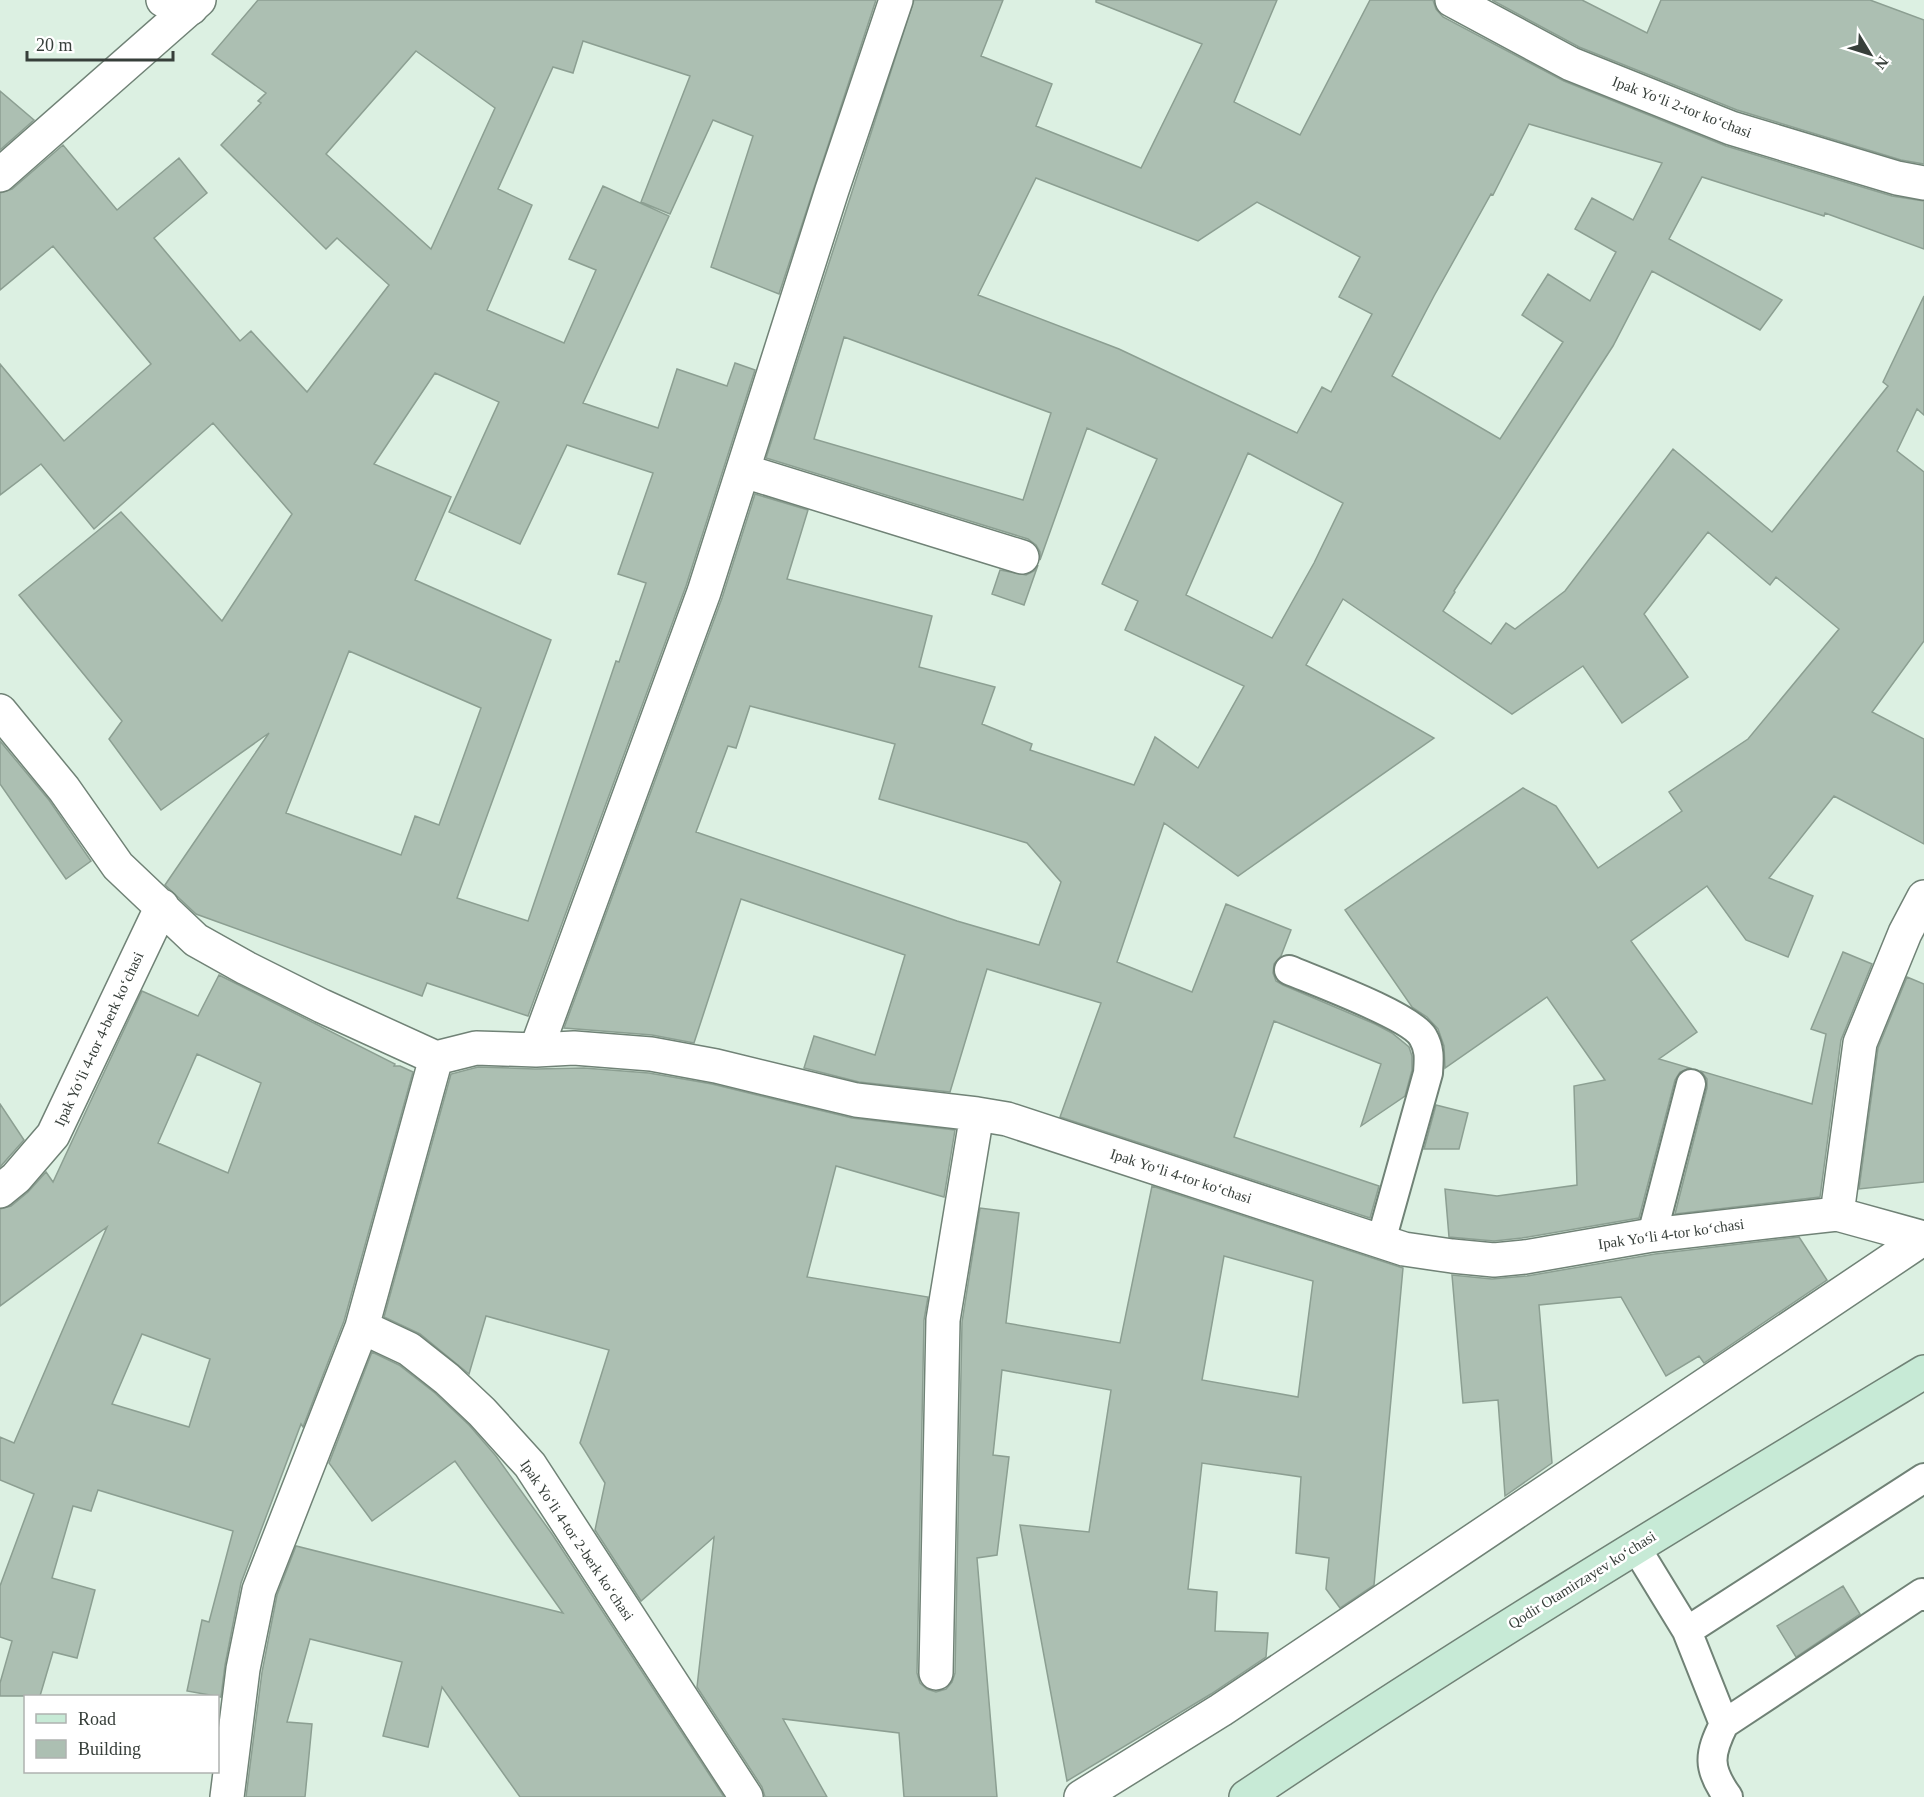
<svg xmlns="http://www.w3.org/2000/svg" width="1924" height="1797" font-family="Georgia,serif">
	<style>
		.building { fill: #acbfb2; stroke: #8c9f92; stroke-width: 1.5; fill-rule: evenodd }
		.lines { fill: none; stroke-linecap: round; stroke-linejoin: round }
		.service-casing { stroke: #708276; stroke-width: 32 }
		.minor-casing { stroke: #708276; stroke-width: 36 }
		.tertiary-casing { stroke: #708276; stroke-width: 36 }
		.secondary-casing { stroke: #708276; stroke-width: 36 }
		.service { stroke: #fff; stroke-width: 28 }
		.minor { stroke: #fff; stroke-width: 33 }
		.tertiary { stroke: #fff; stroke-width: 33 }
		.secondary { stroke: #c7ead6; stroke-width: 33 }
		.labels { text-anchor: middle; dominant-baseline: central; stroke-width: 5; stroke-linejoin: round; paint-order: stroke }
		.street-label { font-size: 15px; fill: #373f3a; stroke: #fff }
	</style>
	<rect width="100%" height="100%" fill="#dcf0e2"/>
	<path class="building" d="M258,0H876L779,294L711,267L753,136L713,120L670,214L641,202L690,76L583,41L573,73L553,67L498,189L532,205L487,310L564,343L596,270L569,259L603,186L669,216L583,403L658,428L677,369L727,386L735,363L755,370L686,586L528,1016L427,983L422,996L196,914L165,885L269,733L161,810L109,739L122,721L19,595L121,512L222,621L292,514L213,423L94,529L41,464L0,495V364L64,441L151,364L53,246L0,290V193L12,189L63,145L117,210L179,158L207,193L154,238L240,341L251,331L307,392L389,285L337,238L326,249L221,145L261,103L258,101L266,93L212,54ZM416,51L495,108L431,249L326,154ZM435,373L499,402L449,512L520,544L567,445L653,473L618,574L646,583L619,662L616,661L528,921L457,898L551,640L415,580L451,497L374,464ZM349,651L481,708L439,825L415,816L401,855L286,813Z
		M914,0H1003L981,56L1052,84L1036,126L1141,168L1202,44L1096,2V0H1277L1234,102L1300,135L1370,0H1433L1436,9L1443,17L1564,81L1726,146L1892,196L1924,201V249L1825,213L1824,216L1702,177L1669,239L1782,300L1760,330L1652,271L1613,346L1454,591L1455,592L1443,611L1491,644L1506,623L1515,629L1565,591L1673,449L1772,532L1888,386L1883,382L1924,296V415L1917,409L1897,451L1924,472V641L1872,712L1924,739V844L1834,796L1769,878L1813,896L1788,957L1746,940L1707,886L1631,941L1697,1032L1659,1059L1690,1068L1680,1072L1675,1080L1639,1218L1522,1238L1494,1241L1449,1237L1445,1189L1497,1196L1577,1185L1574,1086L1605,1080L1547,997L1445,1068L1444,1046L1438,1029L1427,1017L1412,1007L1345,910L1523,788L1556,806L1598,868L1682,811L1669,792L1748,739L1839,629L1776,577L1770,585L1708,532L1644,614L1688,677L1622,723L1583,666L1512,714L1343,599L1306,665L1434,738L1238,876L1164,823L1117,962L1192,992L1226,904L1291,930L1281,956L1274,964L1273,973L1276,981L1283,985L1375,1024L1392,1033L1409,1047L1412,1056V1070L1405,1096L1361,1126L1381,1064L1274,1021L1234,1137L1379,1186L1370,1218L1060,1117L1101,1003L987,969L950,1092L859,1082L804,1068L814,1036L875,1055L905,955L741,899L694,1043L652,1035L564,1028L722,598L755,494L808,510L787,579L932,616L919,667L995,687L982,724L1032,744L1030,750L1134,785L1155,737L1198,768L1244,686L1125,630L1138,601L1102,584L1157,459L1087,428L1040,560V552L1036,545L1028,539L766,458ZM1529,124L1662,163L1633,220L1592,198L1575,229L1616,252L1590,301L1548,274L1522,315L1563,342L1500,439L1392,376L1434,296L1491,194L1493,195ZM1036,178L1198,241L1257,202L1360,257L1339,297L1372,314L1331,392L1322,387L1297,433L1119,349L978,295ZM844,337L1051,413L1023,500L814,439ZM1248,453L1343,503L1314,563L1272,638L1186,595ZM750,706L895,744L879,799L1027,843L1061,882L1039,945L957,921L696,832L728,746L736,748Z
		M1492,0H1582L1647,33L1661,0H1870L1924,20V164L1901,160L1737,110L1579,47Z
		M0,91L34,120L0,150Z
		M1038,565L1024,605L992,594L1000,570L1026,575L1034,571Z
		M0,741L49,800L91,861L66,879L0,784Z
		M1843,952L1872,964L1841,1040L1820,1197L1675,1214L1707,1088V1079L1701,1071L1812,1104L1826,1034L1811,1029Z
		M219,975L395,1064L394,1066H400L413,1072L344,1321L303,1427L301,1424L241,1583L225,1665L221,1697L187,1691L202,1620L209,1622L233,1531L98,1490L91,1511L73,1506L52,1578L95,1590L77,1658L53,1652L40,1696H0V1683L12,1641L0,1637V1586L34,1494L0,1480V1437L14,1443L107,1227L0,1306V1209L11,1206L28,1192L46,1172L53,1182L142,991L198,1016ZM197,1054L261,1083L228,1173L158,1143ZM142,1334L210,1359L189,1427L112,1404Z
		M1907,977L1924,984V1182L1859,1189L1878,1048Z
		M478,1067L535,1069L584,1068L649,1073L712,1084L852,1118L955,1130L944,1197L836,1166L807,1277L928,1297L924,1320L917,1673L920,1683L927,1689L936,1692L946,1689L952,1682L955,1673L962,1322L980,1208L1019,1213L1006,1323L1120,1343L1152,1186L1403,1268L1374,1585L1340,1608L1326,1589L1329,1558L1296,1553L1301,1477L1202,1463L1188,1589L1217,1592L1215,1631L1268,1633L1266,1657L1211,1694L1067,1781L1020,1525L1089,1532L1111,1390L1002,1370L993,1455L1009,1457L997,1555L977,1558L997,1797H904L899,1733L783,1719L827,1797H765L762,1787L697,1687L714,1537L641,1601L595,1530L605,1483L580,1443L609,1350L486,1316L469,1374L420,1334L384,1317L451,1074ZM1224,1256L1313,1281L1298,1397L1202,1380Z
		M0,1104L24,1140L0,1167Z
		M1436,1105L1468,1113L1459,1149H1424Z
		M1799,1237L1827,1280L1704,1363L1699,1356L1666,1376L1621,1297L1539,1305L1552,1463L1505,1496L1498,1400L1463,1403L1452,1275L1492,1279L1527,1276L1655,1254Z
		M372,1352L399,1365L435,1393L469,1425L496,1456L552,1534L724,1797H520L442,1687L428,1747L383,1736L402,1662L310,1639L287,1722L312,1724L305,1797H246L262,1672L277,1595L296,1546L563,1613L455,1461L372,1521L329,1463Z
		M1843,1586L1860,1614L1796,1657L1777,1626Z"/>
	<g class="lines">
		<g class="service-casing">
			<path id="service" d="M1289,970C1315,981 1411,1016 1423,1037C1430,1049 1429,1059 1428,1073L1381,1241
				M1652,1235L1691,1084
				M1635,1546L1687,1631L1724,1724C1709,1754 1707,1768 1728,1797
				M1687,1631L1924,1478
				M1724,1724L1922,1593L1924,1596"/>
		</g>
		<g class="minor-casing">
			<path id="minor" d="M163,0L191,8
				M1452,0L1571,64L1731,128L1897,178L1924,183
				M744,471L1022,557
				M0,711L64,789L118,866L196,940L246,968L322,1006L436,1058
				M536,1050L704,592L832,190L896,0
				M436,1058L476,1048L536,1050L574,1048L651,1054L716,1066L856,1100L977,1114L1007,1119L1404,1249L1452,1256L1494,1260L1525,1257L1652,1235L1837,1214L1924,1238
				M0,1191L16,1178L53,1135L162,906
				M1837,1214L1860,1043L1905,933L1924,897
				M362,1327L409,1349L447,1379L482,1412L530,1465L746,1797
				M936,1673L943,1320L977,1114
				M227,1797L243,1669L259,1590L362,1327L436,1058
				M1081,1797L1221,1710L1924,1238"/>
		</g>
		<g class="tertiary-casing">
			<path id="tertiary" d="M0,175L199,0"/>
		</g>
		<g class="secondary-casing">
			<path id="secondary" d="M1246,1797C1467,1648 1696,1510 1924,1372"/>
		</g>
		<use href="#service" class="service"/>
		<use href="#minor" class="minor"/>
		<use href="#tertiary" class="tertiary"/>
		<use href="#secondary" class="secondary"/>
	</g>
	<g class="labels">
		<g class="street-label">
			<text transform="translate(1682 107) rotate(21)">Ipak Yoʻli 2-tor koʻchasi</text>
			<text transform="translate(99 1039) rotate(-65)">Ipak Yoʻli 4-tor 4-berk koʻchasi</text>
			<text transform="translate(1181 1176) rotate(18)">Ipak Yoʻli 4-tor koʻchasi</text>
			<text transform="translate(1671 1234) rotate(-8)">Ipak Yoʻli 4-tor koʻchasi</text>
			<text transform="translate(577 1540) rotate(56)">Ipak Yoʻli 4-tor 2-berk koʻchasi</text>
			<text transform="translate(1582 1580) rotate(-32)">Qodir Otamirzayev koʻchasi</text>
		</g>
	</g>
	<rect x="24" y="1695" width="195" height="78" fill="#ffffff" stroke="#afb2b0" stroke-width="1.5"/>
	<rect x="36" y="1714" width="30" height="9" fill="#c7ead6" stroke="#afb2b0" stroke-width="1.5"/>
	<text x="78" y="1725" font-size="18" fill="#373f3a">Road</text>
	<rect x="36" y="1740" width="30" height="18" fill="#acbfb2" stroke="#afb2b0" stroke-width="1.5"/>
	<text x="78" y="1755" font-size="18" fill="#373f3a">Building</text>
	<g transform="translate(1870 54) rotate(128)" stroke="#ffffff" stroke-width="4.5" paint-order="stroke">
	<path d="M0-4.5L10 22L0 15L-10 22Z" fill="#373f3a"/>
	<text y="-9" font-size="16" font-weight="bold" text-anchor="middle" fill="#373f3a">N</text>
	</g>
	<path d="M27 51v9h146v-9" fill="none" stroke="#373f3a" stroke-width="3"/>
	<text x="36" y="51" font-size="18" fill="#373f3a" stroke="#ffffff" stroke-width="4.5" paint-order="stroke">20 m</text>
</svg>
